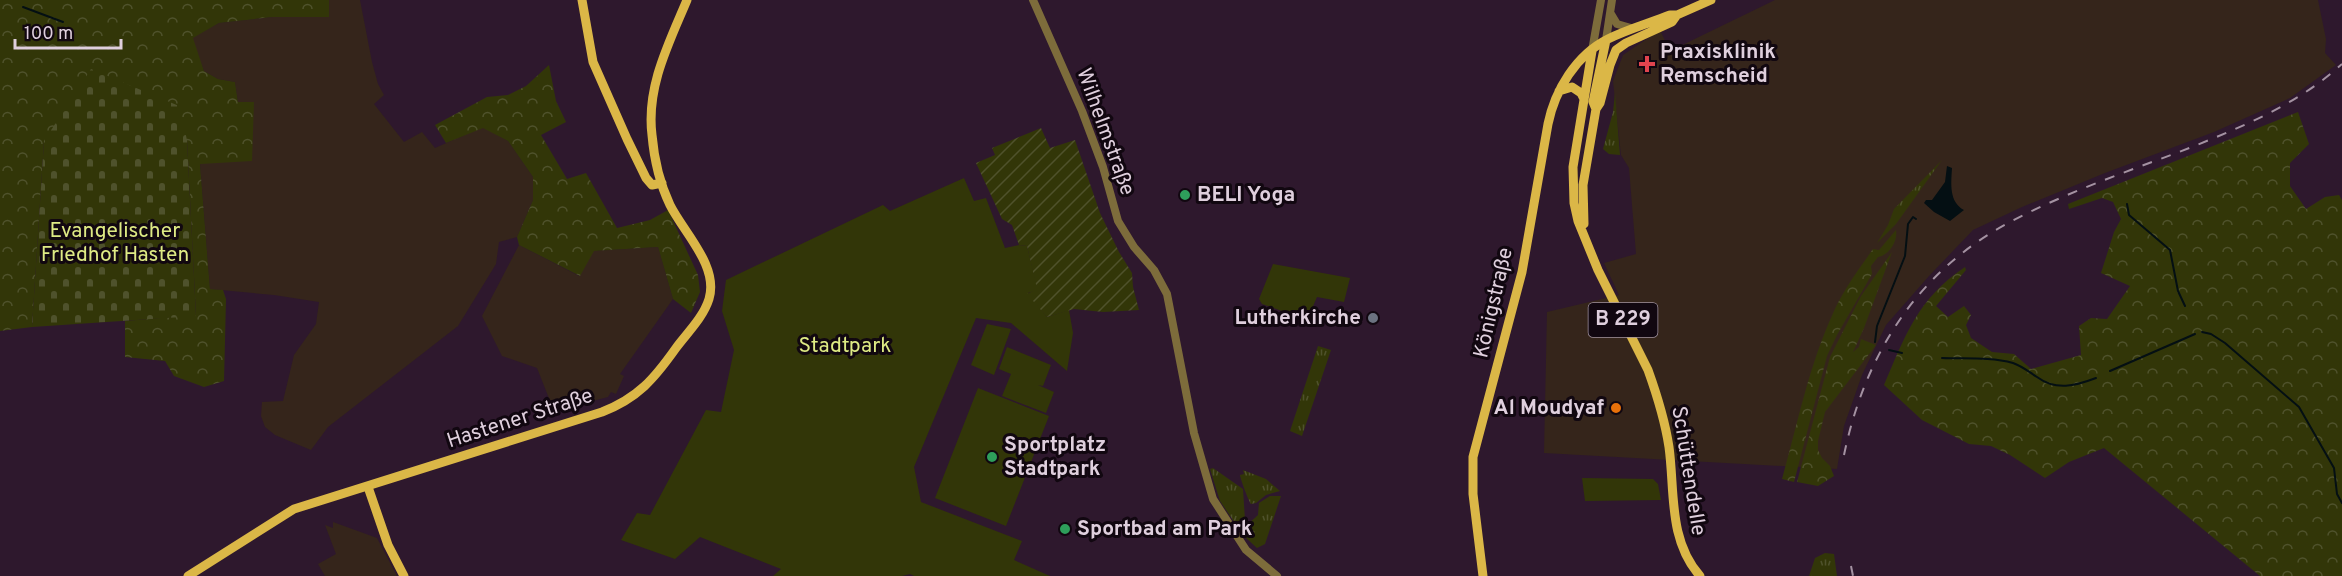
<svg xmlns="http://www.w3.org/2000/svg" width="2342" height="576" font-family="Overpass,sans-serif">
	<style>
		.commercial { fill: #35251b }
		.grass { fill: url(#grass-tufts) }
		.forest { fill: url(#forest-crowns) }
		.cemetery { fill: url(#cemetery-stones) }
		.park { fill: #323608 }
		.garden { fill: url(#garden-furrows) }
		.water { fill: #040f13 }
		.lines { fill: none; stroke-linecap: round; stroke-linejoin: round }
		.stream { stroke: #040f13; stroke-width: 2 }
		.minor { stroke: #7d6c3b; stroke-width: 8 }
		.major { stroke: #dbb747; stroke-width: 9 }
		.rail { stroke: #a492a2; stroke-width: 2; stroke-dasharray: 10 10; stroke-linecap: butt }
		.health-dot { fill: #e0444e; stroke: #110710; stroke-width: 2 }
		.leisure-dot { fill: #2e9e5b; stroke: #110710; stroke-width: 2 }
		.worship-dot { fill: #6b7280; stroke: #110710; stroke-width: 2 }
		.food-dot { fill: #e8710a; stroke: #110710; stroke-width: 2 }
		.labels { text-anchor: middle; dominant-baseline: central; stroke-width: 6; stroke-linejoin: round; paint-order: stroke }
		.shield { fill: #110710; stroke: #a193a0; stroke-width: 1.5 }
		.shield-label { font-size: 20px; font-weight: bold; fill: #dfcfdd }
		.poi-label { font-size: 21px; font-weight: bold; fill: #dfcfdd; stroke: #110710; text-anchor: start }
		.street-label { font-size: 21px; fill: #dfcfdd; stroke: #110710 }
		.park-label { font-size: 21px; fill: #deea84; stroke: #110710 }
	</style>
	<defs>
		<pattern id="grass-tufts" width="24" height="20" patternUnits="userSpaceOnUse" patternTransform="scale(1.5)"><rect width="24" height="20" fill="#323608"/><path d="M3 7l-1-3M5 7V3M7 7l1-3M15 17l-1-3M17 17v-4M19 17l1-3" fill="none" stroke="#4f522c"/></pattern>
		<pattern id="forest-crowns" width="20" height="18" patternUnits="userSpaceOnUse" patternTransform="scale(1.5)"><rect width="20" height="18" fill="#323608"/><path d="M2 6a3 3 0 1 1 6 0M12 15a3 3 0 1 1 6 0" fill="none" stroke="#4f522c"/></pattern>
		<pattern id="cemetery-stones" width="16" height="16" patternUnits="userSpaceOnUse" patternTransform="scale(1.5)"><rect width="16" height="16" fill="#323608"/><path d="M2 7V4a2 2 0 0 1 4 0v3zM10 15v-3a2 2 0 0 1 4 0v3z" fill="#4f522c"/></pattern>
		<pattern id="garden-furrows" width="10" height="10" patternUnits="userSpaceOnUse" patternTransform="scale(1.5)"><rect width="10" height="10" fill="#323608"/><path d="M-1 1l2-2M0 10L10 0M9 11l2-2" fill="none" stroke="#4f522c"/></pattern>
	</defs>
	<rect width="100%" height="100%" fill="#2e182d"/>
	<path class="commercial" d="M329,0H360L372,62L378,84L384,95L374,104L404,142L422,132L435,148L483,127L508,141L533,177V200L517,237L499,242L496,264L458,326L328,427L311,450L275,435L265,427L261,416L262,402L283,401L294,355L316,324L319,302L274,295L210,289L200,164L254,102H238L235,82L218,79L204,71L192,38L219,23L273,17H329Z
		M1775,0H2318L2326,39L2325,53L2336,65L2290,98L2214,132L2105,173L2022,207L1973,230L1929,276L1886,325L1862,375L1844,426L1837,469L1544,453L1547,312L1619,295L1604,263L1636,254L1629,168L1621,155L1613,81L1623,55L1660,30L1670,51Z
		M519,245L579,276L593,251L658,247L673,299L620,374L624,376L616,394L611,392L608,397L554,411L537,368L502,356L482,316Z
		M333,522L377,538L397,576H325L318,564L336,554L325,525L333,528Z"/>
	<path class="grass" d="M1615,93L1620,155L1609,154L1603,149L1613,112Z
		M1942,160L1896,224L1877,243L1888,225L1894,209Z
		M1318,346L1331,350L1302,436L1290,431Z
		M1213,468L1243,489L1245,520L1241,532L1220,501L1210,469Z
		M1243,470L1266,479L1280,491L1266,495L1256,503L1251,504C1249,502 1240,478 1240,475L1244,474Z
		M1270,496H1281L1265,544L1257,548L1245,537C1246,522 1249,524 1258,515L1259,503Z
		M1825,553L1834,554L1837,576H1809L1815,558Z"/>
	<path class="forest" d="M0,0H329V17H273L219,23L193,38L204,71L218,79L235,82L238,102H254L252,161L200,164L210,289L223,290L226,299L224,381L204,387L174,376L165,361L125,357V321L196,315L187,140L44,141L32,327L0,331Z
		M549,65L556,101L566,122L541,135L567,179L586,173L617,228L650,220L668,210L698,275L700,292L691,313L673,299L658,247L594,251L580,276L519,245L517,237L533,200V177L508,141L483,128L446,143L435,125L487,97L508,95L526,86Z
		M2298,112L2309,144L2290,163V186L2306,209L2325,197L2339,195L2342,200V576H2260L2104,448L2069,462L2045,478L2010,455L1991,446L1969,444L1922,420L1884,385C1905,336 1918,298 1965,267L1966,270L1936,306L1948,317L1964,306L1971,315L1966,325L1971,338L1992,352L2014,354L2031,369L2081,355L2079,326L2091,318L2107,319L2130,286L2101,273L2114,232L2121,219L2113,202L2102,198L2069,209L2068,204Z
		M1896,230C1898,240 1890,255 1878,257L1871,266L1872,274L1837,335L1827,356L1794,482L1782,479C1798,422 1809,365 1834,311C1844,289 1859,269 1873,249L1879,250Z
		M1892,252L1864,328L1853,352L1859,347L1861,339L1876,345L1825,412L1818,441V450L1822,458L1830,466L1834,476L1818,486L1797,482L1830,357L1861,296Z"/>
	<path class="cemetery" d="M91,69L179,106L187,140L196,316L32,327L44,141Z"/>
	<path class="park" d="M964,178L974,201L986,198L1005,248L1019,245L1027,246L1038,290L1028,293L1047,317L1069,310L1073,333L1067,371L1011,323L976,318L914,467L921,502L1022,541L1014,560L1050,576H914L910,574L902,576H773L781,569L700,537L675,559L621,540L637,513L650,515L706,410L721,412L734,350L722,311L726,280L883,205L890,211Z
		M1273,264L1350,278L1344,302L1317,297L1307,320L1262,304L1259,299Z
		M987,324L1011,329L994,375L971,365Z
		M1007,347L1051,365L1043,386L1038,385L1054,392L1046,413L1002,396L1011,374L999,369Z
		M978,388L1049,416L1006,526L935,498Z
		M1582,478L1653,479L1658,484L1661,500L1585,501Z"/>
	<path class="garden" d="M1041,128L1050,148L1075,140L1100,213L1119,252L1132,273L1133,287L1139,310L1103,312L1074,309L1047,317L1027,294L1037,289L1027,246L1019,245L1012,225L1002,219L976,163L995,155L992,148Z"/>
	<path class="water" d="M1947,166L1952,168C1951,184 1949,202 1964,210L1950,221L1934,212L1924,203L1926,200H1932L1945,182Z"/>
	<g class="lines">
		<path class="stream" d="M23,7L63,22
			M2127,204L2129,215L2170,250L2178,291L2185,306
			M2202,332L2211,334L2225,343L2299,407L2334,468L2337,494L2342,503
			M1875,342L1877,326L1905,256L1908,224L1913,217L1916,219
			M1889,350L1902,353
			M1942,358C1966,359 1990,357 2013,363C2022,366 2029,372 2037,377C2056,391 2075,386 2096,378
			M2110,371L2195,334"/>
		<path class="minor" d="M1033,0L1082,111L1103,167L1118,221L1134,247L1154,270L1167,294L1194,433L1213,499L1246,550L1277,576
			M1611,14L1617,24L1631,28
			M1606,40L1612,0
			M1592,51L1601,0"/>
		<path class="major" d="M582,0L593,62L627,139L646,178L652,185L662,183
			M1592,51L1573,167L1574,203L1578,221L1598,270L1648,370C1657,395 1665,421 1669,447C1675,491 1668,540 1700,576
			M1559,91L1572,87L1581,93L1584,99
			M1596,109L1593,102L1606,40
			M1584,224L1583,185L1596,109L1600,103L1610,65L1616,50L1626,43L1672,22L1677,15
			M368,487L388,545L404,576
			M188,576L294,509L602,412C638,398 654,379 676,348C687,333 703,318 709,299C719,266 684,233 670,205C660,184 654,158 652,135C646,87 669,43 687,0
			M1483,576L1473,494V457L1522,272L1548,124C1555,90 1576,55 1608,39C1628,29 1650,23 1670,15H1677L1711,0"/>
		<path class="rail" d="M1844,455C1865,354 1918,270 2012,221C2069,191 2132,170 2192,147C2246,125 2298,104 2342,64
			M1851,566L1853,576"/>
	</g>
	<path class="health-dot" d="M1644 55h6v6h6v6h-6v6h-6v-6h-6v-6h6z"/>
	<g class="leisure-dot">
		<circle cx="1185" cy="195" r="6"/>
		<circle cx="992" cy="457" r="6"/>
		<circle cx="1065" cy="529" r="6"/>
	</g>
	<circle class="worship-dot" cx="1373" cy="318" r="6"/>
	<circle class="food-dot" cx="1616" cy="408" r="6"/>
	<g class="labels">
		<rect class="shield" x="1588.5" y="303" width="69" height="34" rx="4.5"/>
		<g class="shield-label">
			<text x="1623" y="320">B 229</text>
		</g>
		<g class="poi-label">
			<text x="1660" y="52">Praxisklinik<tspan x="1660" dy="24">Remscheid</tspan></text>
			<text x="1197" y="195">BELI Yoga</text>
			<text x="1361" y="318" text-anchor="end">Lutherkirche</text>
			<text x="1604" y="408" text-anchor="end">Al Moudyaf</text>
			<text x="1004" y="445">Sportplatz<tspan x="1004" dy="24">Stadtpark</tspan></text>
			<text x="1077" y="529">Sportbad am Park</text>
		</g>
		<g class="street-label">
			<text transform="translate(1105 132) rotate(70)">Wilhelmstraße</text>
			<text transform="translate(1494 303) rotate(-77)">Königstraße</text>
			<text transform="translate(520 419) rotate(-18)">Hastener Straße</text>
			<text transform="translate(1688 471) rotate(81)">Schüttendelle</text>
		</g>
		<g class="park-label">
			<text x="115" y="231">Evangelischer<tspan x="115" dy="24">Friedhof Hasten</tspan></text>
			<text x="845" y="346">Stadtpark</text>
		</g>
	</g>
	<path d="M15 39v9h106v-9" fill="none" stroke="#dfcfdd" stroke-width="3"/>
	<text x="24" y="39" font-size="18" fill="#dfcfdd" stroke="#110710" stroke-width="4.5" paint-order="stroke">100 m</text>
</svg>
